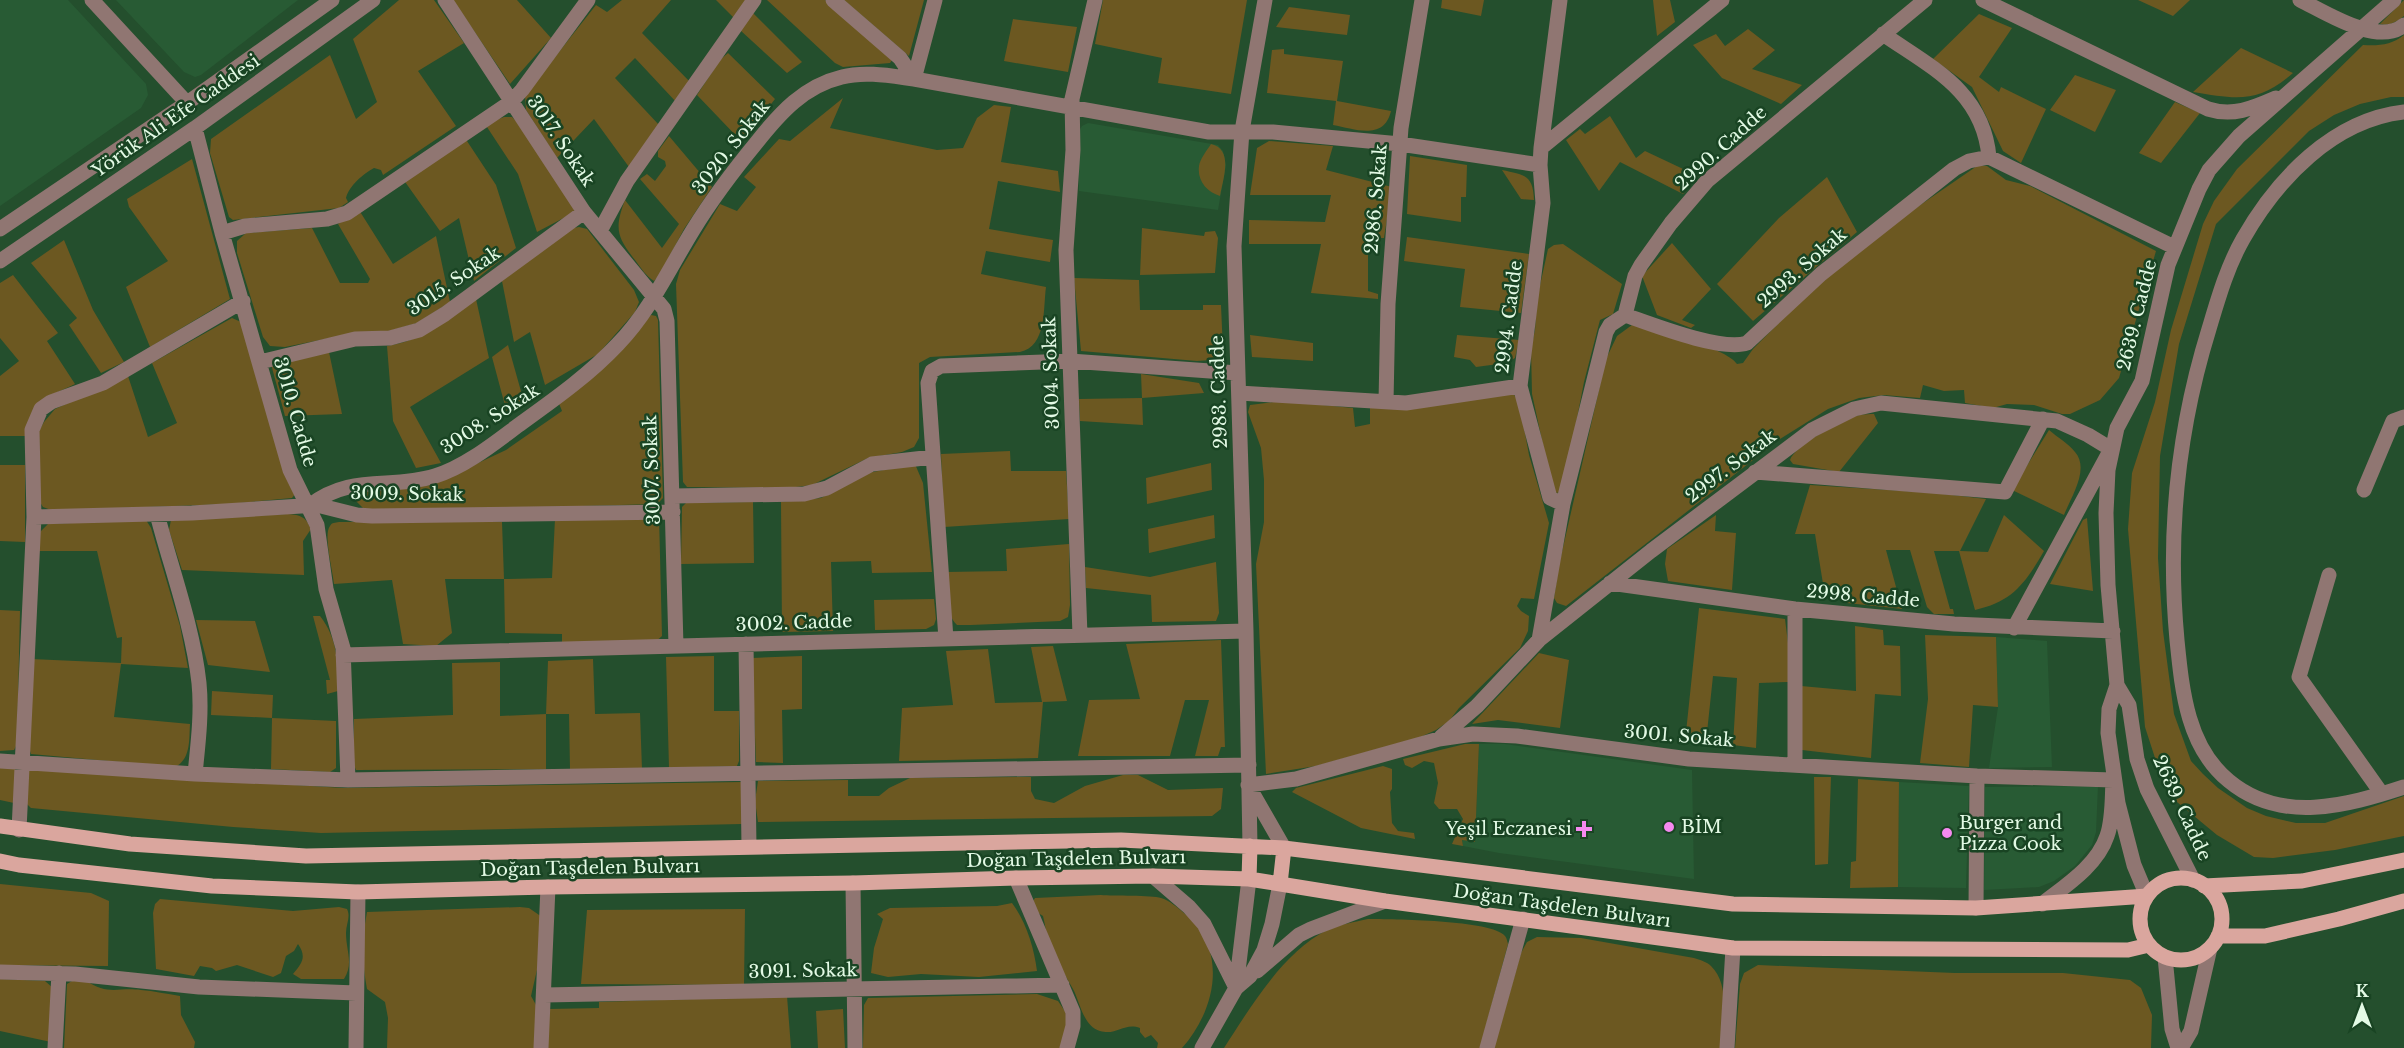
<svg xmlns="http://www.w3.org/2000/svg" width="2404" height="1048" font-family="'Libre Baskerville',serif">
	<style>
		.built { fill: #285b34 }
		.green { fill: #6c5821 }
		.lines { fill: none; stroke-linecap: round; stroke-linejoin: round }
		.minor { stroke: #907672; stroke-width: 15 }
		.major { stroke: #daa69e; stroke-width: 15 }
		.poi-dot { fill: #f589ef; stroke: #194423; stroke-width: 2 }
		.labels { text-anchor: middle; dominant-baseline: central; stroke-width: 5; stroke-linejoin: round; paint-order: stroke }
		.street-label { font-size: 18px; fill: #e3fae5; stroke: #194423 }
		.poi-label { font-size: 18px; fill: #e3fae5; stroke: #194423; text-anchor: start }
	</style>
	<rect width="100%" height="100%" fill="#244f2d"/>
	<path class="built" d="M0,0H68L146,84L148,95L141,108L0,206Z
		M116,0H298L201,75L195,77L184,72Z
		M1088,123L1218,145L1223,151L1226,165L1218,210L1079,191V131L1082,126Z
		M1996,637L2047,641L2052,767L1989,768L1998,707Z
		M1479,744H1505L1692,770L1694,879L1499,853L1463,846L1462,840L1475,841Z
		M1899,782L1969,786L1966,888L1898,887Z
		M2098,786L2096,832L2092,845L2075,866L2054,881L2039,887L1984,890L1985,787Z"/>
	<path class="green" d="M399,0H434L464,43L418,71L456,126L383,175L381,170L374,168C363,174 349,186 346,198L348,202L339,208L233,220L229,217L210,153L211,139L330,55L356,119L377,102L353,39Z
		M453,0H517L551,38L510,84Z
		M622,0H671L642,33L692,84L677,103L635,58L615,78L660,126L629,167L594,119L557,158L526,110L525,95L596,5L607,12Z
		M716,0H746L734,18Z
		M767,0H825L892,60L890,63L843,67L835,63Z
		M844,0H924L909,56Z
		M1103,0H1247L1231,94L1158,83L1162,58L1095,44Z
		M1442,0H1484L1481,16L1441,8Z
		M1653,0H1670L1675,22L1657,36Z
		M2138,0H2190L2173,16Z
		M2404,0V16C2396,22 2390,26 2380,24Z
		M1289,7L1350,15L1347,35L1276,27Z
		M752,12L802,62L787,73L740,30Z
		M1979,14L2012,28L1979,77L1999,92L2001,87L2046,109L2021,163L2003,151L1972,87L1933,59Z
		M1013,19L1077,27L1068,72L1004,61Z
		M1748,29L1775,50L1752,69L1802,85L1781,104L1722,78L1693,45L1716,34L1725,46Z
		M2404,35V97H2391L2360,104L2334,115L2309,131L2216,224L2179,344L2160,456L2158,558L2163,631L2174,714L2191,761L2203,774L2218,788L2247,808L2266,816L2296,823H2325L2404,796V836L2335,850L2273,858L2254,857L2217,835L2177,802L2156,761L2145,727L2128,529L2132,473L2155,402L2171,330L2203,224L2214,201L2237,169L2363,45C2378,46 2392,45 2404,35Z
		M2241,48L2293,73C2258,104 2236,99 2193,92Z
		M1284,49V54L1343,61L1337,101L1391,111C1384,141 1355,129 1333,125L1336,101L1267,93L1272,50Z
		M728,53L775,99L742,142L697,95L720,60Z
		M2075,75L2116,90L2095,132L2050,110Z
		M843,98L830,128L937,150L963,148L977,118L994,105L1011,107L1001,162L1058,171L1060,192L998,181L989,229L1053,240L1050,262L986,251L981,274L1046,287C1043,309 1047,346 1020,352L930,357L919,363V438L914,447L902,452L868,458L812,485L788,488L687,487L683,482L676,284L680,270L720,204L737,211L756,187L744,177L779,139L790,141Z
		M2175,102L2200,113L2161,163L2139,153Z
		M1610,116L1636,158L1645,151L1698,176L1683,194L1620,162L1599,191L1566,140L1580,129L1585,134Z
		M504,117H512L516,121L575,209L573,213L537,232L518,174L485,124Z
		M669,136L712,187L684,229L659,276L654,281C646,276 641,268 635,260C617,237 614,229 625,200L662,248L679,224L640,179L647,174L655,181L666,166L665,161L658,157V151Z
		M465,138L496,185L516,248L474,281L459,218L440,231L403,179Z
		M1269,141L1333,146L1326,170L1392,187L1384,238H1374L1368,244V291L1378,294V299L1311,293L1321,244H1249V220L1325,222L1331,195H1250L1257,148Z
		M1211,144C1234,149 1223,179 1220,196C1207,192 1197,181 1199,166C1200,159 1207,150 1211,144Z
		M1410,156L1467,165L1466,197H1461V222L1407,214Z
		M192,159L230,299L150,347L126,287L168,261L129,207L127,199Z
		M1977,166H1987L2006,180L2030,186L2156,251L2119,378L2100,400L2070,414H2062L2034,405L2007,404L1993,408L1965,403L1964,390L1944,391L1923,385L1920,398L1884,395L1859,398L1828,409L1780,439L1566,606L1557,603L1554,598L1559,565L1606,359L1617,336L1632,325C1654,331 1726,347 1737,364L1743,363L1753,349L1828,273L1897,221Z
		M1502,170C1525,175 1533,175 1534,200L1521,199Z
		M1827,177L1857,232L1753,321L1717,284L1779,218Z
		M359,210L393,264L436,236L450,302L417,323L389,331L345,335L285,347L270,346L263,337L237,253V241L246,233L312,228L340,283H368L370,279L338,224Z
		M579,227L587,229L634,290L639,302L635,312L598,354L545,385L530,332L514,342L502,281L568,229Z
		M1142,228L1204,236L1205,232L1215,231L1218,238L1215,273L1140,275Z
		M1407,237L1529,254L1521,313L1460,307L1465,269L1404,261Z
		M64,240L93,310L124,362L101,373L69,325L77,318L31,263Z
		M1672,243L1711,289L1682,320L1695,325L1691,328L1657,315L1642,276Z
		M1563,244L1622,284L1613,314L1600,320L1584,382L1564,485L1561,491L1557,493L1553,491L1532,394L1531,349L1535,330L1537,299L1548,249L1554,245Z
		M13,275L58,333L47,341L75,384C44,399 32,399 26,436H0V376L19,361L0,338V283Z
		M1074,278L1139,280L1140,310H1203V305H1221L1223,351L1211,360L1197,361L1081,351Z
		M476,299L489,358L410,407L441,463L416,468L393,421L387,346C423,341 447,319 476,299Z
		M651,315L656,316L658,320L663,498L657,504L475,509H364L355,500L358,493L431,485L506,450L562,411L558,401L606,364Z
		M232,318L241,322L295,494L292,498L229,504L65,510H51L43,507L40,502L39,431L44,422L55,409L128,376L148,437L177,423L152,363Z
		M1250,335L1313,343V361L1252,357Z
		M1457,335L1519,340L1515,358L1506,363L1476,367L1470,360L1454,357Z
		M508,345L524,402L507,413L492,357Z
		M329,352L342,414L285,416L271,364Z
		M1141,374L1199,383L1204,393L1142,398L1143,425L1080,421L1079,399L1142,398Z
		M1504,394L1514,395L1519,401L1529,455L1549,523L1534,599L1521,598L1517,606L1521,611L1529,616L1528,631L1520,648L1459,708L1449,721L1436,730L1418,738L1316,766L1266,774L1256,564L1264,522V480L1261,448L1248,412L1250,405L1282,401L1353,408L1355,427L1370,424V408Z
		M1874,414L1878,423L1839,472L1793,464L1790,460C1794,446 1844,418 1860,415C1865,414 1870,414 1874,414Z
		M2049,430C2057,437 2068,443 2075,452C2090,469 2071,497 2064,515L2012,490Z
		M1010,451L1011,471H1066L1069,519L944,527L941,454Z
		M1211,463L1212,490L1147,504L1146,478Z
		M915,464L923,483L932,572L872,573L871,561L831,562L833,631L782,632L781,502L821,498L868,473Z
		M0,465H25V542L0,541Z
		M1810,485L1935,493L1986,499L1960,551L1988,552L2004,515L2044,551C2026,582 2013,602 1975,610L1959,551H1934L1950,609H1953L1954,614H1934L1927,607L1910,550H1886L1902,609L1847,603L1845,594L1824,590L1815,534H1795Z
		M753,502L754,563L681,564L682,507L686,503Z
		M288,514C301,515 306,517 311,529L303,541L304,575L182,570L169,530L171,520Z
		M659,515L662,636L653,644L562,645V634L505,633L504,579H445L452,633L436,646L403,644L392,580L334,584C333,572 323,534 330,526C332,522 335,523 339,522H502L504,579L552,578L555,519Z
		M1214,515L1215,538L1149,553L1148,529Z
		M1716,515L1715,531L1736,533L1732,590L1668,581L1665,564L1667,549Z
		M2087,518L2093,591L2050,584L2083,520Z
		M146,520L151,528L180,626L188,668L121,664L114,717L190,724C189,740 191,759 175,767L31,754L29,748L31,659L121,663L122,637L117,638L97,551H37L38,534L48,524Z
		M1069,544L1070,605L1068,617L1060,621L971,625H957C944,612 947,589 946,572L1007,571L1006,549Z
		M1216,562L1219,613L1216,621L1152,622L1151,595L1086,588L1085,567L1150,577Z
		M934,599L936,619L934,625L926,629L875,630L874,600Z
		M1699,608L1785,619L1788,643V682L1759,683L1756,748L1733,745L1737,678L1713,676L1706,742H1685Z
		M0,610L20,611L17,744L14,750L0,751Z
		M313,616H320C338,639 338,663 338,691L327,694L326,680H330Z
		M196,620L255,621L270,672L208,665Z
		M1855,626L1883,630L1884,645L1900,646L1901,696L1875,694L1871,758L1802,750L1801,686L1856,691Z
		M1925,635L1996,637L1998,707L1973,705L1969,767L1920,763L1928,699Z
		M1221,640L1225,747H1221L1218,756H1195L1209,700H1185L1170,756H1078L1089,700L1140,699L1126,644Z
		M1053,646L1067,701L1043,702L1038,758L899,761L902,708L953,705L946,651L988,649L995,703L1042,702L1031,647Z
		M1539,653L1569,660L1560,728L1498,720L1472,724Z
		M714,656V711H739V761L737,766L669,768L666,657Z
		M802,656V709L782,710L783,763L756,762L752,658Z
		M593,659L595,714L640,713L642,769H570L569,714H546V769L356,770L354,765V719L453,715L452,663L500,662V716L546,714L548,661Z
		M212,691L273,695L272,718L336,721V768L330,772L271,769L272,718L211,715Z
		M1465,744H1479L1475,842L1462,840L1463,846L1452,844L1463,819L1457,809H1439L1434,803L1438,783L1434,763L1424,761L1412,768L1405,765L1403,759Z
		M0,765L14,766L19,779L14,803L0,800Z
		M1383,766L1392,769V789L1390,792L1392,823L1398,831L1414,833L1415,839L1361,828L1292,792L1296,788Z
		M29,769L343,788L742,782V824L321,833L233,827L31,808L26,803Z
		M1123,775H1138L1168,790L1223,788L1221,809L1212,816L758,822L755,801L758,781L848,780V796H879L889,788L910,778L1031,777V791L1035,799L1054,803L1085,786Z
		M1814,777H1831L1828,864L1815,865Z
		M1858,779L1899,782L1898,887L1850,888L1851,862L1856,861Z
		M0,884L91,893L109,901L108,966L0,965Z
		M1101,895C1113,896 1152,895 1161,898C1169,900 1178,908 1184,913C1229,949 1216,1010 1182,1048H1157L1158,1043L1151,1035L1145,1038L1140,1032V1028C1124,1022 1117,1036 1100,1031C1083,1026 1080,1002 1073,989C1064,973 1054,957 1048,939C1046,932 1045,924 1043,916L1035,911L1032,903L1035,898Z
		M160,899L293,911L339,907L347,909C351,917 346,924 346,933C346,951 354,963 344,979H301L293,974C302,963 307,957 298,944L294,951L286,956L281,973L273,977L237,965L216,971L212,968L200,966L194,976L156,969L153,913L155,904Z
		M1012,903C1026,922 1034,947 1037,971L979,977L921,974L888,977L871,973L874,948L883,919L877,914L890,908L997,906Z
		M520,907L529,908L542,917L539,961L531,996L536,1005L537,1048H387L388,1018L385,1002L367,989C362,964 362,937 367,912Z
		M745,909L744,985L581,984L587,910Z
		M1368,919C1390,919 1493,920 1505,936C1507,938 1507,941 1508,944L1480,1048H1224C1250,1008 1283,952 1327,930C1340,924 1355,922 1368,919Z
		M1537,937L1581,938L1694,958C1700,960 1707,962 1711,966C1731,985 1723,1024 1720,1048H1494L1521,953L1527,942Z
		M1758,965L1955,973H2063L2130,980L2141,988L2152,1015L2151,1048H1735L1740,984L1744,973Z
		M0,979L45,981L53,988L51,1042L0,1031Z
		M85,980C108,996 117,987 141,990C154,991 167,994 180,996L181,1015L195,1042L194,1048H64L67,984L72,981Z
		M1037,994L1058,1001L1069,1017L1064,1048H863L864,1005L868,998Z
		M787,996L791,1048H547L549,1009L599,1008V1002Z
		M843,1009L845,1048H818L816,1011Z"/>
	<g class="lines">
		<path class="minor" d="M92,0L187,103
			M445,0L584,212L664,309L667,321L676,646
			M833,0L900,58L914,79
			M1983,0L2208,109C2233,117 2253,108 2276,98
			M2300,0C2325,12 2378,47 2404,25
			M1883,34C1932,68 1983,91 1989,157
			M914,79L935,0
			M2404,112C2333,120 2277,179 2243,239C2227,267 2218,299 2209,329C2177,432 2167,533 2177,640C2182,690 2187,747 2229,781C2281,824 2346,806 2404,787
			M195,128L222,233L290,470L317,525L326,589L343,648L348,780
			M1541,148L1722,0
			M1989,157L2174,247
			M0,229L187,103L332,0
			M600,231L627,181L754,0
			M222,233L245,226L327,219L347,213L511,102L522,90L588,0
			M0,261L195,128L373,0
			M1625,315C1651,324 1722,352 1747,343L1821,274L1954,169L1969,161L1989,157
			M260,362L355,339L390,338L419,330L445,314L584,212
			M1239,393L1406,403L1520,386
			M1386,402L1388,304L1401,128L1422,0
			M1755,472L2005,492L2043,419
			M2364,490L2393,421L2404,417
			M673,496L804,494L827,488L872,464L933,457
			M1563,504L1606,332L1610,325L1625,315L1635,276L1641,265L1671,223L1707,181L1925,0
			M309,506C352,473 389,490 435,476C464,467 492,445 516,427C552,401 588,376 618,344C650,311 669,269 693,230C712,199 734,170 757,142C780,113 804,86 842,77C865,71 891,76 914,79L1209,132H1273L1400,144L1540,165
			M157,514C171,568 193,627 199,683C202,713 198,744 195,774
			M34,517L192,513L317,505L357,515L372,516L673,512
			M2329,575L2299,677L2382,794
			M1610,583L1795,609L1954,624L2113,631
			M1795,609V765
			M1080,635L1066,250L1073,150L1072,99L1095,0
			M946,639L928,383L932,371L941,366L1070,361L1238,373
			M1539,640L1563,504L1550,498L1520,386L1543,203L1540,165L1541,148L1560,0
			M746,644L749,846
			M343,655L1246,631
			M2117,685L2129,705L2137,759L2147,789L2193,880
			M1441,737L1477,706L1539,640L1651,551L1812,430L1854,409L1881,403L2057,421L2088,435L2111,449L2014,628
			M0,761L195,774L348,780L1249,765
			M1248,785L1296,779L1439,739L1473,734L1517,736L1689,759L1977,776L2113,780C2112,798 2113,819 2107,836C2097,866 2065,886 2042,904
			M1249,787L1284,848
			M19,830L34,517L32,430L41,409L51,402L103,383L243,301
			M1250,846L1246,631L1234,246L1242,131L1265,0
			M1153,876L1189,907L1204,924L1236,988
			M1016,878L1073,1012V1026L1067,1048
			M853,883L855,1048
			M2147,896L2134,865L2118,803L2108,733L2109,709L2117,685L2108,585L2106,513L2108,470L2117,428L2142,381L2168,265L2199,189L2209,170L2239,136L2394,0
			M1976,908L1977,776
			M2165,957L2172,1029L2178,1048
			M1257,971L1299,935L1311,929L1385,901
			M0,972L75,974L199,987L356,993
			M1236,988L1249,879
			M544,995L1062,985
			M55,1048L59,973
			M356,1048L358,892
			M541,1048L548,887
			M1202,1048L1236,988L1250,976L1264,950L1272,924L1280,884
			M1487,1048L1523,919
			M1727,1048L1733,948
			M2181,1048L2191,1031L2210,948"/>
		<path class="major" d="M0,826L130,844L306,856L1121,840L1284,848L1733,904L1976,908L2147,896
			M0,861L19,865L212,886L358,892L548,887L853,883L1016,878L1153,876L1249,879L1385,901L1733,948L2128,950L2149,945
			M2140 919a41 41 0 1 1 82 0a41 41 0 1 1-82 0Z
			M1249,879L1250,846
			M1280,884L1284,848
			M2204,886L2302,881L2404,860
			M2218,936H2265L2339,919L2404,901"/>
	</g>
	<g class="poi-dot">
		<circle cx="1669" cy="827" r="6"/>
		<path d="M1581 820h6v6h6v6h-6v6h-6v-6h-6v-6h6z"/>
		<circle cx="1947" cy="833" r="6"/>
	</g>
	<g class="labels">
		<g class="street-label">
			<text transform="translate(176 116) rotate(-35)">Yörük Ali Efe Caddesi</text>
			<text transform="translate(561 141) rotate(56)">3017. Sokak</text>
			<text transform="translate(731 147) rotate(-52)">3020. Sokak</text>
			<text transform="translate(1721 148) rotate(-42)">2990. Cadde</text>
			<text transform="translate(1376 199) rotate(-85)">2986. Sokak</text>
			<text transform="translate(1802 268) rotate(-41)">2993. Sokak</text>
			<text transform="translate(454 281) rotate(-34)">3015. Sokak</text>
			<text transform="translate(2137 315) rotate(-76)">2639. Cadde</text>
			<text transform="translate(1509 317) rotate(-83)">2994. Cadde</text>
			<text transform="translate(1051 373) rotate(-92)">3004. Sokak</text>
			<text transform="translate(1219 392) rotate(-92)">2983. Cadde</text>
			<text transform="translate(295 412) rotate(74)">3010. Cadde</text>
			<text transform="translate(490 419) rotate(-33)">3008. Sokak</text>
			<text transform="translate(1731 466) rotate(-37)">2997. Sokak</text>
			<text transform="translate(652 470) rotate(-92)">3007. Sokak</text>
			<text transform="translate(407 494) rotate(1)">3009. Sokak</text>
			<text transform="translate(1863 596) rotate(5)">2998. Cadde</text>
			<text transform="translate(794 623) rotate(-2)">3002. Cadde</text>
			<text transform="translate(1679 736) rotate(5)">3001. Sokak</text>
			<text transform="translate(2182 808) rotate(65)">2639. Cadde</text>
			<text transform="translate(1076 859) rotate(-1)">Doğan Taşdelen Bulvarı</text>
			<text transform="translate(590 868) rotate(-1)">Doğan Taşdelen Bulvarı</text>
			<text transform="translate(1562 906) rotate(8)">Doğan Taşdelen Bulvarı</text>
			<text transform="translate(803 971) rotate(-1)">3091. Sokak</text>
		</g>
		<g class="poi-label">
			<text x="1959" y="823">Burger and<tspan x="1959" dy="21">Pizza Cook</tspan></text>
			<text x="1681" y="827">BİM</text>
			<text x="1572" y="829" text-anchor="end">Yeşil Eczanesi</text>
		</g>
	</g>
	<g transform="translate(2362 1006)" stroke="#194423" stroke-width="4.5" paint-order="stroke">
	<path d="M0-4.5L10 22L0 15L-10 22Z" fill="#e3fae5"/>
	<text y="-9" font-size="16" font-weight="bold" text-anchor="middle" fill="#e3fae5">K</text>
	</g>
</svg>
